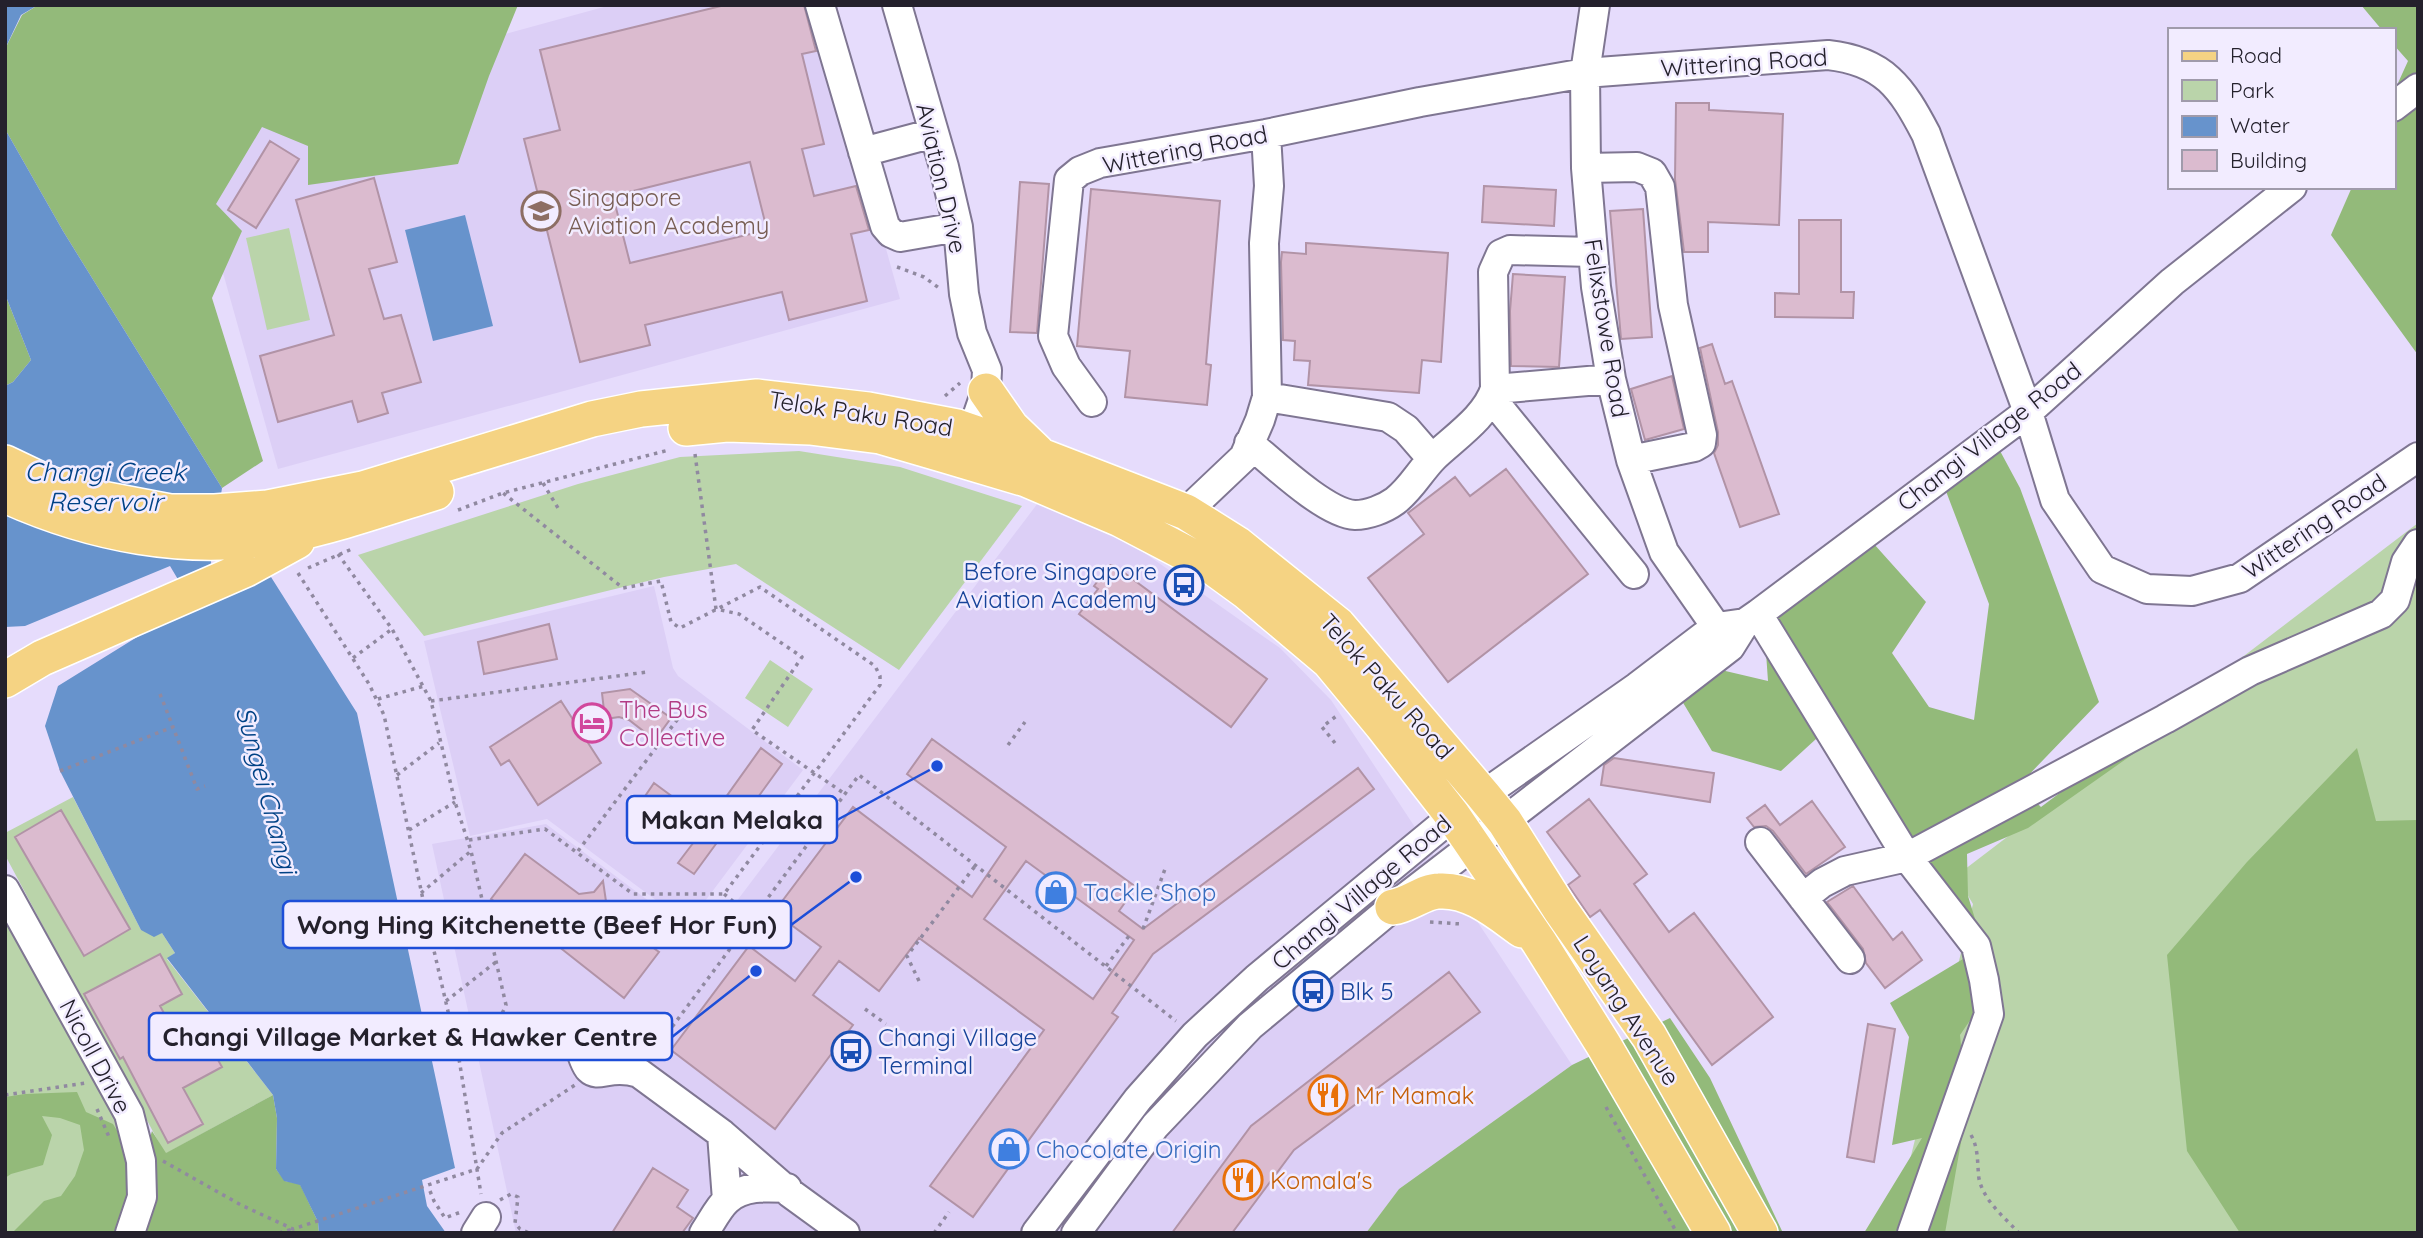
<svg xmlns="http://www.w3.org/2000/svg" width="2423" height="1238" font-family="Quicksand,sans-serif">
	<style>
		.built { fill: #dccff6 }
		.green { fill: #bad4aa }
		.forest { fill: #93ba7a }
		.water { fill: #6793cc }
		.building { fill: #dbbbcf; stroke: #b193a6; stroke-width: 2; fill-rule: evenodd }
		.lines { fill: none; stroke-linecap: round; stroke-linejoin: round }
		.minor-casing { stroke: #7f7692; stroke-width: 32 }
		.major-casing { stroke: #fff; stroke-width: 38 }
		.path { stroke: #9089a0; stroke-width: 3.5; stroke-dasharray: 3.5 5; stroke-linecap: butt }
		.minor { stroke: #fff; stroke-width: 28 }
		.major { stroke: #f5d383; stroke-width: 35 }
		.labels { text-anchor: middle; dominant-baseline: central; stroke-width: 5; stroke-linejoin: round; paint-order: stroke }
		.street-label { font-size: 24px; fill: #24212c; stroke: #f2ecff }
		.education-label { font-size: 24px; fill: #785e54; stroke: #f2ecff; text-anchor: start }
		.transit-label { font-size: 24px; fill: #164399; stroke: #f2ecff; text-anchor: start }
		.hotel-label { font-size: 24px; fill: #b23c85; stroke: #f2ecff; text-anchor: start }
		.shop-label { font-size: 24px; fill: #366cbe; stroke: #f2ecff; text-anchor: start }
		.food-label { font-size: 24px; fill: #c56008; stroke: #f2ecff; text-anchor: start }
		.water-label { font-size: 26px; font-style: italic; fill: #004286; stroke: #f2ecff }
		.leader { fill: none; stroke: #1d4ed8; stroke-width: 2.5 }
		.callout-dot { fill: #1d4ed8; stroke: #f2ecff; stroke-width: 2.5 }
		.callout { fill: #f2ecff; stroke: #1d4ed8; stroke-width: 2.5 }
		.callout-label { font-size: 26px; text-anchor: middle; font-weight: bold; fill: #24212c }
	</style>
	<rect width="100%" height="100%" fill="#e6dcfc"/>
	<path class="built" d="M611,5H818L900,299L278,469L181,123Z
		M1044,495L1102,523L1280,648L1331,700L1572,1065L1399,1189L1366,1233H516L432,844L546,824L705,943Z
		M654,586L673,668L678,676L803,770L688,924L547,819L470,836L424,641Z"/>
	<path class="green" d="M289,228L310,320L267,330L246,238Z
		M799,451L900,467L1022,506L899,670L736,564L664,577L424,636L358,555L578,484L680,457Z
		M2418,523V1233H1892L1973,904L1956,876Z
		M770,660L813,689L788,727L745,698Z
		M73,797L141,930L162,933L175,953L167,959L273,1095L165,1154L5,855V833Z
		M5,918L113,1112L126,1162L319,1233H5Z"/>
	<path class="forest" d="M38,5H518L489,76L458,164L308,185V146L262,127L216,204L242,231L212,298L263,461L222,488L63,231L5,129V49L22,15Z
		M2361,5H2418V355L2331,235L2352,187H2393V94L2408,61L2393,44V30H2382Z
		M5,294L31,360L13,382L5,386Z
		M1992,436L2020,488L2099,702L2019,785L2041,807L2197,690L2207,702L2028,828L1967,854L1968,896L1995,984L1960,1035L1967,1108L1945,1233H1864L1922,1138L1892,1145L1909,1037L1890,1003L1968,956L1849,759L1816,739L1781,771L1712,751L1673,686L1700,665L1768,681L1763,610L1865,534L1926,602L1892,653L1929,707L1974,720L1989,604L1944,486Z
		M2357,748L2376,821L2418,820V1233H2240L2187,1151L2167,955L2247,862Z
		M1670,1018L1710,1078L1783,1233H1366L1399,1189L1572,1065Z
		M77,1092L86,1112L113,1124L125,1144L145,1153L152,1131L166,1153L273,1095L277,1118L276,1169L285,1181L300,1184L318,1222L319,1233H12L44,1201L61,1196L75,1176L84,1150L80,1125L60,1118L42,1116L52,1135L43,1165L11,1174L5,1178V1097L25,1094Z"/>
	<path class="water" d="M5,5H38L21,15L5,49Z
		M5,129L63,231L222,488L211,562L215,592L271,577L357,713L455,1168L422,1180L427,1206L446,1233H319L318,1222L300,1185L284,1181L276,1169L277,1118L273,1095L167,958L175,953L162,933L154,937L141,930L60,771L45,726L58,686L192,603L170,566L25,626L5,627V386L13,382L31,360L5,294Z
		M465,215L493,326L433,341L405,230Z"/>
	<path class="building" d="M725,5H804L816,51L802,54L824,144L802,149L814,196L856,186L869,230L851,234L867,301L789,320L782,292L645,325L650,345L580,362L524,139L560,130L540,50ZM750,162L767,230L630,263L613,196Z
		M1676,103H1709V110L1783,114L1779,225L1708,222V252H1684L1675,179Z
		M270,141L299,159L256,228L228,210Z
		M374,178L397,262L369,269L384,319L401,315L421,382L382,393L388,413L358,422L352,401L278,422L260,356L334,335L296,200Z
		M1020,182L1049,184L1037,333L1010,332Z
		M1484,186L1556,190L1554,226L1482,222Z
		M1091,189L1220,201L1206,364L1211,365L1207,405L1125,397L1130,351L1077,346Z
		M1643,209L1652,337L1621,339L1610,211Z
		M1799,220H1841V292H1854L1853,318L1775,317V293L1799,294Z
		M1306,243L1448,253L1441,362L1422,360L1419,393L1308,385L1310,361L1294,360L1295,341L1283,340L1281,262L1282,252L1306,254Z
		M1513,274L1565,277L1559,367L1511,366L1510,311Z
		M1712,344L1725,384L1732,381L1779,514L1740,527L1714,453L1718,445V432L1700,348Z
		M1672,376L1684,429L1645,440L1631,389Z
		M1506,469L1588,574L1448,682L1368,578L1424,534L1408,513L1455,477L1470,496Z
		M1110,565L1115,566L1267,679L1231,727L1079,614L1098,589L1094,586Z
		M549,624L557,659L484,674L478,642Z
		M630,689L671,718L655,740L629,720L619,717L605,719L602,693Z
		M561,701L601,763L538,805L509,760L501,765L490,747Z
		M932,739L1136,887L1119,911L1143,929L1358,768L1374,789L1153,954L1112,1013L1118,1017L973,1217L930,1186L1044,1030L919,938L879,991L839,961L813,995L853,1025L775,1129L671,1050L749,946L795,981L821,947L774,912L853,807L972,897L1006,847L907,774ZM1026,861L1134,940L1093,999L984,919Z
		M761,748L782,764L748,811L743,807L694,874L678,863L703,830L688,818L703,797L718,808Z
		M1614,758L1714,773L1710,802L1601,785L1604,765Z
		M654,783L681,803L661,830L635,811Z
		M1589,799L1647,874L1634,884L1669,932L1694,913L1773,1017L1712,1065L1600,910L1590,917L1568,885L1580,876L1547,832Z
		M1812,801L1845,847L1806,874L1773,831L1766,826L1754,827L1747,818L1765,805L1780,825Z
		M61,810L130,929L84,956L15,837Z
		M525,854L579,894L594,892L603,881L608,915L659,952L624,998L539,931L507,939L504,908L491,899Z
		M1853,886L1893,940L1902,932L1922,960L1885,988L1866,963L1863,949L1827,902Z
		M160,954L182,994L160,1006L180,1042L201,1030L222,1067L183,1088L203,1124L168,1143L123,1057L120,1059L84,994Z
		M1449,972L1480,1012L1294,1150L1232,1233H1172L1251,1126Z
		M1868,1024L1895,1029L1874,1162L1847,1157Z
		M653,1168L688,1190L677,1207L693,1218L682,1233H612Z"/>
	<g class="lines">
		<g class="minor-casing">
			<path id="minor" d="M820,5L885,226L891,233L900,237L958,227
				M897,5L944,167L958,227L964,294L972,333L987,370L986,391L965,452
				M1595,5L1585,73L1586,168L1596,287L1611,379L1631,460L1664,552L1726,641
				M2393,107L2418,88
				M863,152L934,133
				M1586,168L1637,167L1652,173L1660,187L1673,305L1702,435L1701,443L1694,447L1631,460
				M1495,389L1611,379
				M1267,397L1388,417L1406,429L1432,459
				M1492,399L1634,574
				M1092,402L1066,366L1053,336L1069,180L1080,171L1100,163L1266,134L1420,102L1585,73L1828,55C1884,61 1902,88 1926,134L2028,412L2055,500L2102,569L2147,589L2192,591L2240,578L2418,457
				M1249,443C1272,462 1326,514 1355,515C1368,515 1384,509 1395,501C1411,489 1420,471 1434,457C1455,437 1486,417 1495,389L1493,272L1501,254L1510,250L1592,252
				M1186,512L1244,457L1260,420L1267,397L1264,243L1269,186L1266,134
				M1758,614L1907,857L1976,946L1984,980L1989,1014L1912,1233
				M1760,842L1850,959
				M5,890L129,1114L141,1161L142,1197L130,1233
				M1803,898L1822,883L1845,871L1907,857L2165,719L2250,671L2381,614L2395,600L2406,562L2418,544
				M577,1036C591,1097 597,1060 639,1073L722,1134L790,1193L845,1233
				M722,1134L727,1200
				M476,1233L486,1217
				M704,1233C711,1223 718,1208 727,1200C743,1185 768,1187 787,1188
				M1036,1233L1138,1099L1195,1035L1257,978L1453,816L1637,687L1704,636L1717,627L1745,623L1758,614L2028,412L2172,282L2292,187
				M1076,1233L1155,1126L1250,1026L1393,907L1730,647L1745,623"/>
		</g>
		<g class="major-casing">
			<path id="major" d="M986,391L1011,427L1037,452
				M686,428L727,424L810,427L880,436L945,455L1026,479L1120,519L1214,568L1247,592L1329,661L1382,725L1453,816L1539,942L1603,1044L1713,1233
				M5,463L47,483L91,497L170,512H215L268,508L363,489L592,419L641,409L757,397L868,410L957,427L1041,456L1186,512L1237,544L1338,625L1483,795L1505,822L1560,909L1649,1036L1760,1233
				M5,495C91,534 187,553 282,536C334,526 385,508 436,492
				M5,680L42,658L246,569L297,541
				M1393,907C1409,905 1424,891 1439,891C1471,889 1498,913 1522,930"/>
		</g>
		<path class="path" d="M897,267L924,277L939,288
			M945,396L960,383
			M695,454L716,609L739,614L802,657L752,730L845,794
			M543,483L558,508
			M458,510L503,493L669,450
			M338,554L392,629L431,701L455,802L471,851L506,1005L500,1018L459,1059
			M308,568L352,549
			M298,573L369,684L384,715L432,942L459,1059L481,1194
			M353,658L392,629
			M160,694L173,727
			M378,699L424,686
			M431,701L647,672
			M1335,743L1322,727L1339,714
			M1008,745L1025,722
			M60,771L173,727L197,789L205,786
			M397,775L439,743
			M409,830L455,802
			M469,840L545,829L633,894H724L880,685V676L875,666L760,587L680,628L671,622L661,581L623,588L503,493
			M578,851L683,712
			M421,893L471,851
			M724,894L764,926
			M1430,922L1461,924
			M1143,929L1165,869
			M432,942L483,903
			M1106,966L1129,936
			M919,981L907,956L975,866
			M446,1001L496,962
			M865,1009L886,1024
			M839,1043L860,1057
			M652,1054L859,775L1176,1021
			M5,1095L86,1083
			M1606,1107L1677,1233
			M97,1109L109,1137
			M1971,1135C1979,1149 1977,1164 1979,1179C1984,1201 2004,1217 2019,1233
			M163,1161L241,1205L293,1229L477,1169L502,1133L575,1085
			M430,1191L434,1201L445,1218L461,1212
			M500,1200L511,1194L518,1197L515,1223L520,1229L529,1233
			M279,1233L293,1229V1233
			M934,1233L949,1212"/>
		<use href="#minor" class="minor"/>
		<use href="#major" class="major"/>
	</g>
	<defs>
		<g id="school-ring" transform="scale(2.0125)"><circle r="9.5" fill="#f2ecff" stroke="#8d6e63" stroke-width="1.5"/><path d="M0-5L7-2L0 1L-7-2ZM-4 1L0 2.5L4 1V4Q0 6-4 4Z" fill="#8d6e63"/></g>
		<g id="bus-ring" transform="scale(2.0125)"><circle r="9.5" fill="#f2ecff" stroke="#1a4fb4" stroke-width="1.5"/><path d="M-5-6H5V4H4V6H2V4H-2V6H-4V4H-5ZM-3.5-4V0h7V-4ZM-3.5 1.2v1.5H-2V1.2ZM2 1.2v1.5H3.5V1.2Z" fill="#1a4fb4"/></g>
		<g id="hotel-ring" transform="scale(2.0125)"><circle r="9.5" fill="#f2ecff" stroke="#d1479c" stroke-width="1.5"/><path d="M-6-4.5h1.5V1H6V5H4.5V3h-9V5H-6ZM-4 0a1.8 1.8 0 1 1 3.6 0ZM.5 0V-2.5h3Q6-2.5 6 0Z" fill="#d1479c"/></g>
		<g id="shop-ring" transform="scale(2.0125)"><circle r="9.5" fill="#f2ecff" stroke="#3f7fe0" stroke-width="1.5"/><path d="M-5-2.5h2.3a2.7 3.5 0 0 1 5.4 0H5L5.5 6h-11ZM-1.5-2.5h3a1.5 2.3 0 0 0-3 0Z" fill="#3f7fe0"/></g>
		<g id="restaurant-ring" transform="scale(2.0125)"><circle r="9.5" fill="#f2ecff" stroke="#e8710a" stroke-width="1.5"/><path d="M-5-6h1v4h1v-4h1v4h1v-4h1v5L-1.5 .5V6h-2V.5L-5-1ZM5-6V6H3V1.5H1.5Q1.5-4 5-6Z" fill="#e8710a"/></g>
	</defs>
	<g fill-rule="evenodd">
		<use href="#school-ring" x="541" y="211"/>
		<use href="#bus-ring" x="1184" y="585"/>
		<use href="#hotel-ring" x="592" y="723"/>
		<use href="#shop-ring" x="1056" y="892"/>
		<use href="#bus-ring" x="1313" y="991"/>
		<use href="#bus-ring" x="851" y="1051"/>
		<use href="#restaurant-ring" x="1328" y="1095"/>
		<use href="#shop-ring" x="1009" y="1149"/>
		<use href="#restaurant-ring" x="1243" y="1180"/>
	</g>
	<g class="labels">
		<g class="street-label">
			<text transform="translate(1744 62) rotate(-4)">Wittering Road</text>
			<text transform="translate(1185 149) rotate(-11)">Wittering Road</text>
			<text transform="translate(942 178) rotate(77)">Aviation Drive</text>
			<text transform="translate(1607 328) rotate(81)">Felixstowe Road</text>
			<text transform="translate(861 413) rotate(9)">Telok Paku Road</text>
			<text transform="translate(1989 436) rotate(-38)">Changi Village Road</text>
			<text transform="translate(2314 526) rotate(-34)">Wittering Road</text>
			<text transform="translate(1387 686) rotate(48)">Telok Paku Road</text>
			<text transform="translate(1361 892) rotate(-40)">Changi Village Road</text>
			<text transform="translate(1627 1010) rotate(57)">Loyang Avenue</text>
			<text transform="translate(96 1056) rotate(62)">Nicoll Drive</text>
		</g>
		<g class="education-label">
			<text x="568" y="197">Singapore<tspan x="568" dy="28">Aviation Academy</tspan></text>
		</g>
		<g class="transit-label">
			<text x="1157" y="571" text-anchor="end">Before Singapore<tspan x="1157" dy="28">Aviation Academy</tspan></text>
			<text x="1340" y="991">Blk 5</text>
			<text x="878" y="1037">Changi Village<tspan x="878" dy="28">Terminal</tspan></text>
		</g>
		<g class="hotel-label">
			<text x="619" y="709">The Bus<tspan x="619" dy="28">Collective</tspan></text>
		</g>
		<g class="shop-label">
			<text x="1083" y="892">Tackle Shop</text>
			<text x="1036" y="1149">Chocolate Origin</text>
		</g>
		<g class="food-label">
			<text x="1355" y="1095">Mr Mamak</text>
			<text x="1270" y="1180">Komala's</text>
		</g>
		<g class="water-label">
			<text x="105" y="471">Changi Creek<tspan x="105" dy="30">Reservoir</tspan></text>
			<text transform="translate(267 790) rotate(75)">Sungei Changi</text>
		</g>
	</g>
	<path class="leader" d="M937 766L837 820M856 877L791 925M756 971L672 1037"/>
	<g class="callout-dot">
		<circle cx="937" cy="766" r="7"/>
		<circle cx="856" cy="877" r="7"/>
		<circle cx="756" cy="971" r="7"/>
	</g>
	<g class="callout">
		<rect x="627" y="796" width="210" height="47" rx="7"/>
		<rect x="283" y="901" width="508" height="47" rx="7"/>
		<rect x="149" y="1013" width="523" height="47" rx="7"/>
	</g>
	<g class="callout-label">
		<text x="732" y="829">Makan Melaka</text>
		<text x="537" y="934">Wong Hing Kitchenette (Beef Hor Fun)</text>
		<text x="410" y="1046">Changi Village Market &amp; Hawker Centre</text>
	</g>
	<rect width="2423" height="1238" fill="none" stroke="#24212c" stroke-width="14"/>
	<rect x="2168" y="28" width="228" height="161" fill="#f2ecff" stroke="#a09bab" stroke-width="2"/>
	<rect x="2182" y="51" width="35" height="10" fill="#f5d383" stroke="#a09bab" stroke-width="2"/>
	<text x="2230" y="63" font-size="21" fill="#24212c">Road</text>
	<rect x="2182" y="80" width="35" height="21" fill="#bad4aa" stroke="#a09bab" stroke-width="2"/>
	<text x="2230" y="98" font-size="21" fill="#24212c">Park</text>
	<rect x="2182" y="116" width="35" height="21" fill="#6793cc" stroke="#a09bab" stroke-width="2"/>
	<text x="2230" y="133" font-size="21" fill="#24212c">Water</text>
	<rect x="2182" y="150" width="35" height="21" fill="#dbbbcf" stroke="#a09bab" stroke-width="2"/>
	<text x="2230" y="168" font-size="21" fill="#24212c">Building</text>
</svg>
